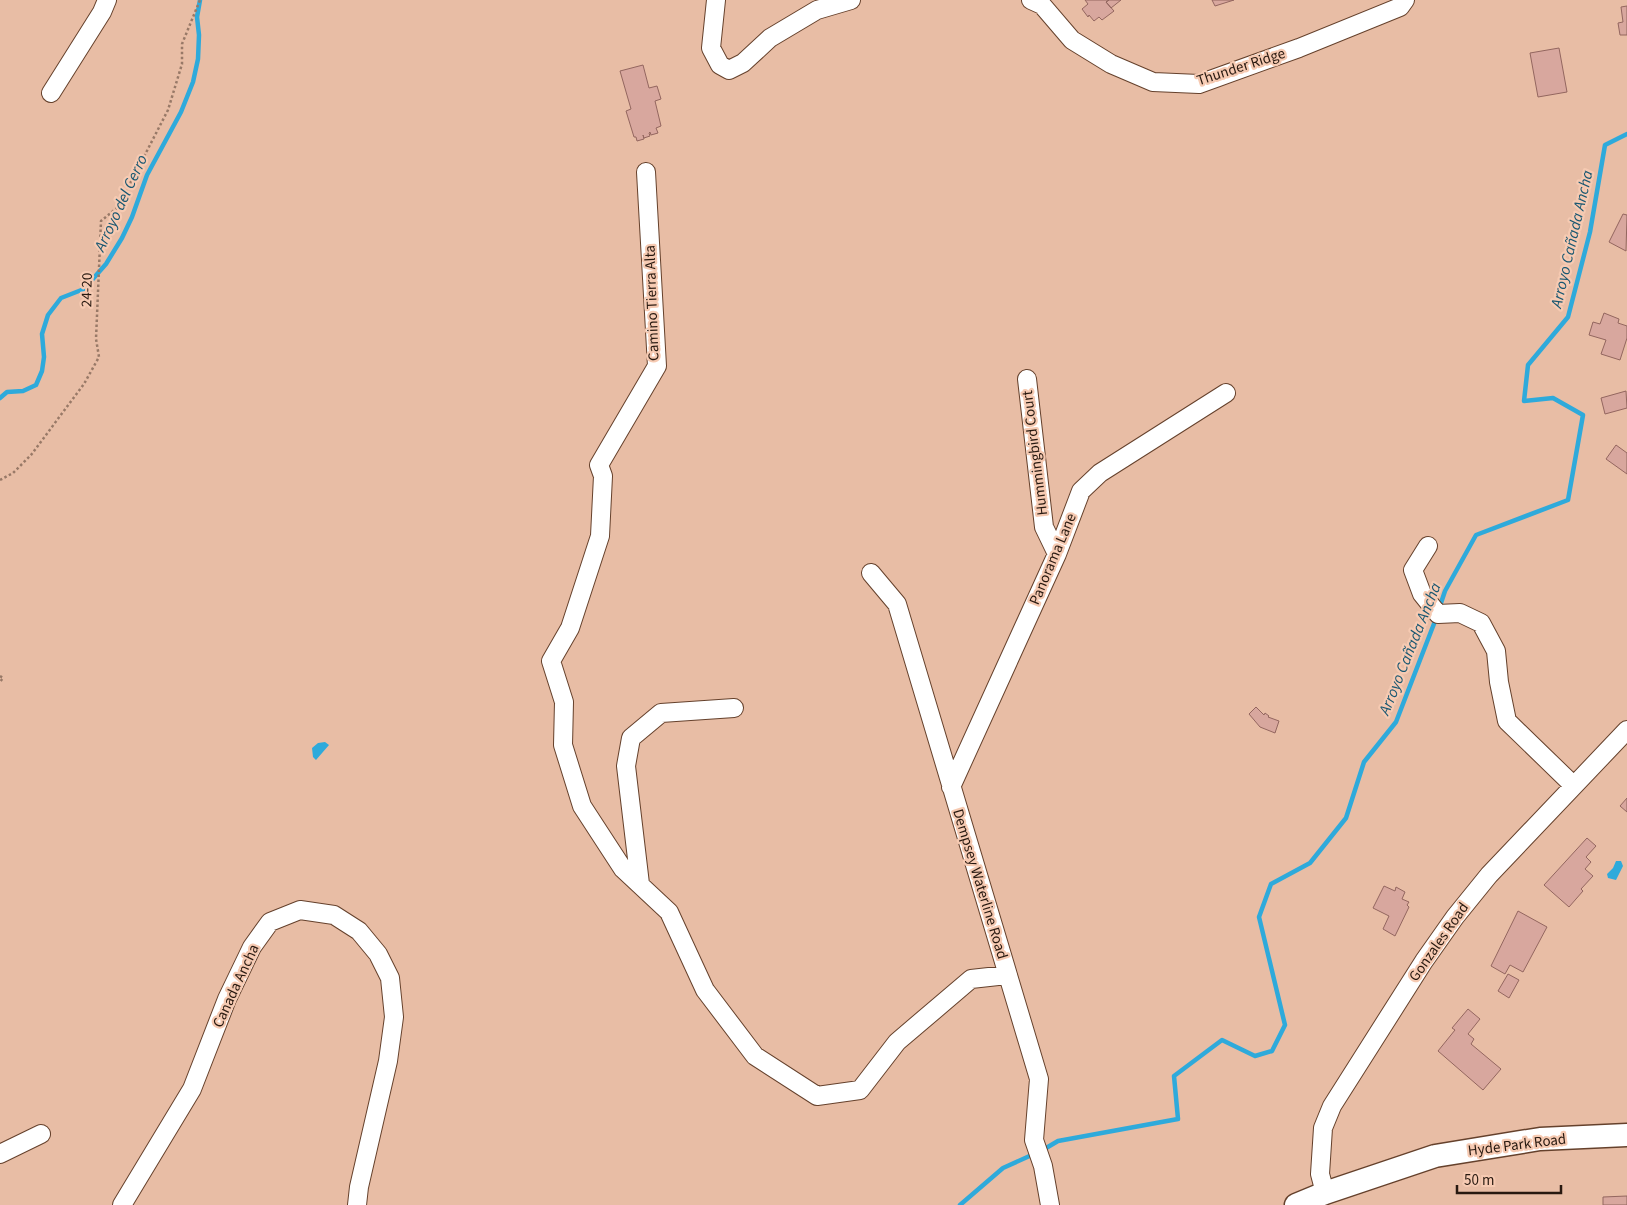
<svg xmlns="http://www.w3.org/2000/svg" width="1627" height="1205" font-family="'Source Sans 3',sans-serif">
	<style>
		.water { fill: #2eaadb }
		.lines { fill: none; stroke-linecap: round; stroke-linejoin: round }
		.stream { stroke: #2eaadb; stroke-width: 4.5 }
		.building { fill: #d8a79e; stroke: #93665f }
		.minor-casing { stroke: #65412c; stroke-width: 20 }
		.major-casing { stroke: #65412c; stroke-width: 25 }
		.path { stroke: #987967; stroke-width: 2.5; stroke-dasharray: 2.5 2.5; stroke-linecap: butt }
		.minor { stroke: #fff; stroke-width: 18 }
		.major { stroke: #fff; stroke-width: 22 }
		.labels { text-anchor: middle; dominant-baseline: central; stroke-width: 4.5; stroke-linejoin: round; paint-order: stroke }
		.street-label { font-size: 15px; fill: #281910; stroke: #f6cab2 }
		.water-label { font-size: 16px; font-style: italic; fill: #195771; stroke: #f6cab2 }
	</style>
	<rect width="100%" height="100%" fill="#e8bda5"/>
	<path class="water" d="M325,742L329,745L316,760L313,757L312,748L318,743Z
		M1616,861H1621L1623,866L1616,880L1608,878L1607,874L1613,868Z"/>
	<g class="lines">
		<path class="stream" d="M0,398L7,392L23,391L36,385L42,371L44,357L42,334L48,315L61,298L84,289L106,264L122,238L132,217L147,175L181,112L193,82L198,59L199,35L197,17L200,0
			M1439,609L1445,591L1476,535L1568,500L1583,415L1553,398L1524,401L1528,365L1568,317L1590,232L1605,145L1627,134
			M1041,1151L1058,1141L1178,1119L1174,1076L1222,1040L1255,1056L1272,1051L1285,1025L1259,917L1271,884L1310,863L1346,818L1364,762L1396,722L1437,616
			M960,1205L1003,1168L1034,1154"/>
	</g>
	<path class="building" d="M1085,0H1109L1106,2L1114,11L1102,20L1099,17L1094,21L1089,15L1088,17L1082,9L1088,4Z
		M1109,0H1121L1111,8L1106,2Z
		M1212,0H1234L1215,6Z
		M1627,6V35H1620L1618,23L1623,22L1621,7Z
		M1559,48L1567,92L1538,97L1530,53Z
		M643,65L649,88L657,86L661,99L655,101L661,126L656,128L658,133L651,135L650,132L649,133L650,136L644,138L643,135L644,139L637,141L636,137H634L626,111L631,109L620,71Z
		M1623,214L1627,215L1626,251L1609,242Z
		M1604,313L1619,319L1618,323L1627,326V338L1620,360L1601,354L1606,340L1589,335L1593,322L1600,324Z
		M1626,391L1627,408L1605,414L1601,398Z
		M1616,445L1627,453V474L1606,459Z
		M1256,707L1264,715L1265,713L1269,716L1268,717L1279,721L1275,733L1260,727L1249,714Z
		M1627,798V812L1620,806Z
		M1587,838L1596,846L1586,857L1591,862L1585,869L1593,876L1581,889L1583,891L1569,907L1544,885Z
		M1384,886L1395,891L1396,887L1405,892L1402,899L1409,902L1407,905L1409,907L1395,936L1383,929L1389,916L1373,908Z
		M1518,911L1547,927L1523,972L1510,965L1505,974L1491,966Z
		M1508,974L1519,980L1509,998L1498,991Z
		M1468,1009L1480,1019L1468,1034L1474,1039L1471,1044L1501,1069L1483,1090L1438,1051L1455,1030L1452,1028Z
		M1627,1196V1205H1603V1197Z"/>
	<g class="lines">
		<g class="minor-casing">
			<path id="minor" d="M716,0L711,48L720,65L729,70L743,63L770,38L817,10L851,0
				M1031,0L1042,5L1072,40L1111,64L1153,82L1199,84L1299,48L1400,7L1405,0
				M51,93L102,12L107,0
				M646,172L657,366L599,465L603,476L600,536L570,628L551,661L564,702L563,745L582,806L623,869L669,912L705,990L755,1056L817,1096L860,1090L897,1042L971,979L1007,975
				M1027,379L1044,527L1057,554
				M1428,546L1413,570L1422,594L1438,614L1460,613L1481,623L1496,651L1499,682L1507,721L1573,785
				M871,573L897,604L1039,1079L1034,1140L1043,1166L1050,1205
				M951,787L1057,554L1081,491L1100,473L1226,393
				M640,884L626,766L631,738L661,713L734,708
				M0,1154L41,1134
				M1325,1193L1320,1174L1323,1128L1332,1106L1424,961L1455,917L1489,875L1627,730
				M122,1205L192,1089L227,999L252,947L270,922L300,910L334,915L359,931L378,954L390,978L394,1017L388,1061L359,1187L357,1205"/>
		</g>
		<g class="major-casing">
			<path id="major" d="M1296,1205L1325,1193L1435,1156L1540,1139L1627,1135"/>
		</g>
		<path class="path" d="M0,480L13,473L31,455L84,384L99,357L96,339L101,221L118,207L168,110L182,64V44L200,0
			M0,676L3,678L0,682"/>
		<use href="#minor" class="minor"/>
		<use href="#major" class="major"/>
	</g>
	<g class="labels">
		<g class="street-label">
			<text transform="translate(1241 67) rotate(-18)">Thunder Ridge</text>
			<text transform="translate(87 290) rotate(-89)">24-20</text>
			<text transform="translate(652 303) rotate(-92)">Camino Tierra Alta</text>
			<text transform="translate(1035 453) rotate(-97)">Hummingbird Court</text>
			<text transform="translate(1053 559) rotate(-67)">Panorama Lane</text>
			<text transform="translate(980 884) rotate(73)">Dempsey Waterline Road</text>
			<text transform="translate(1439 942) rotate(-55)">Gonzales Road</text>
			<text transform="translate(236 986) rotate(-65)">Canada Ancha</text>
			<text transform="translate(1517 1145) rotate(-7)">Hyde Park Road</text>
		</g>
		<g class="water-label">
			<text transform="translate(121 203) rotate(-65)">Arroyo del Cerro</text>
			<text transform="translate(1572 239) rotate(-77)">Arroyo Cañada Ancha</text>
			<text transform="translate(1410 649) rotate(-68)">Arroyo Cañada Ancha</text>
		</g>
	</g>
	<path d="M1457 1185v8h104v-8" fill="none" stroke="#281910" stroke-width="2.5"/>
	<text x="1464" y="1185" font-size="15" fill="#281910" stroke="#f6cab2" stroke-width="4" paint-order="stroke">50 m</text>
</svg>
